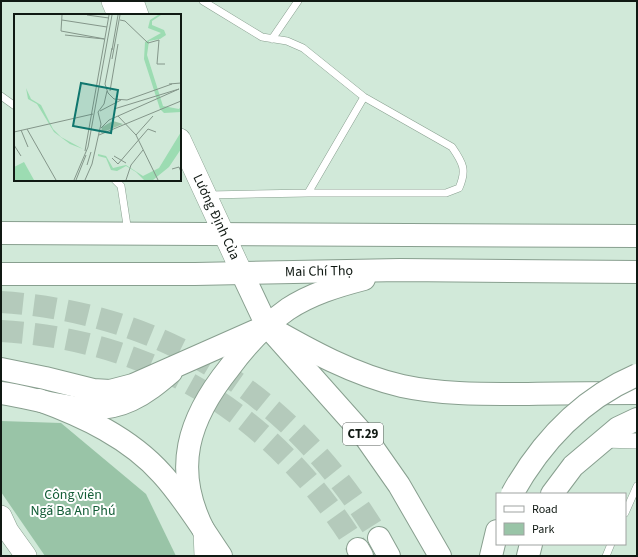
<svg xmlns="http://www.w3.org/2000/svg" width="638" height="557" font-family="'Source Sans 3',sans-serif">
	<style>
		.green { fill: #99c4a7 }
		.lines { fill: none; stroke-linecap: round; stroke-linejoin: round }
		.highway-tunnel { stroke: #b4cabb; stroke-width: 22; stroke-dasharray: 22 11; stroke-linecap: butt }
		.lane-casing { stroke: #889f8f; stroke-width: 8 }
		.street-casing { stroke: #889f8f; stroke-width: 16 }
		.secondary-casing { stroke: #889f8f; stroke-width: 22 }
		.primary-casing { stroke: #889f8f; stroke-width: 24 }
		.highway-casing { stroke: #889f8f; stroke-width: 24 }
		.lane { stroke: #fff; stroke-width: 7 }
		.street { stroke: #fff; stroke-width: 15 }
		.secondary { stroke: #fff; stroke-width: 21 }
		.primary { stroke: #fff; stroke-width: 22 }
		.highway { stroke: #fff; stroke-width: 22 }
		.highway-bridge-casing { stroke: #889f8f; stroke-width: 24; stroke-linecap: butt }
		.highway-bridge { stroke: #fff; stroke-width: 22 }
		.labels { text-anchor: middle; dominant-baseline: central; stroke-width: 4; stroke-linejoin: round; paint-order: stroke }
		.shield { fill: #fff; stroke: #585e5a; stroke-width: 1 }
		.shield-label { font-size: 13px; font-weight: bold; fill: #101913 }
		.street-label { font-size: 14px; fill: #101913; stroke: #fff }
		.park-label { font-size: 14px; fill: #125c36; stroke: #fff }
		.inset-road { fill: none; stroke: #84968a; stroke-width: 1 }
		.view { fill: #0f766e; fill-opacity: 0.15; stroke: #0f766e; stroke-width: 2 }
		.inset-edge { fill: none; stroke: #101913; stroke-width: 2 }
	</style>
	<rect width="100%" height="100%" fill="#d1e9d9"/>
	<path class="green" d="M1,421L61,423L146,494L176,556H45L1,492Z"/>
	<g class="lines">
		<path class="highway-tunnel" d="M1,302C166,313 294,397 379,538
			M1,331C157,340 277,418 358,549"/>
		<g class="lane-casing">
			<path id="lane" d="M203,1L262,37L287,41L303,48L364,97L452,147C463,163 467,170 459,188L446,193H308
				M272,39L298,1
				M1,96L15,106
				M115,180L121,186L128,232
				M209,195L308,193L364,97
				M625,513L637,486
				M606,556L611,544"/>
		</g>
		<g class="street-casing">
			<path id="street" d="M603,440L637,441"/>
		</g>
		<g class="secondary-casing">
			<g id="secondary">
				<path d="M112,1L118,15"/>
				<path d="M133,1L138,15"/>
				<path id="s1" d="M180,139L242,273"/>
				<path d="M1,516L8,531L26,556"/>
				<path d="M204,531L205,556"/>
			</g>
		</g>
		<g class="primary-casing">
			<path id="primary" d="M1,233L637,236
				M1,393C44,399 89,420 131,400C146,393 158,383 171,372"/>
		</g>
		<g class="highway-casing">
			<g id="highway">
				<path d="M242,273L267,326L364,435L399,485L440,556"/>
				<path id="s2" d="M1,274H195L400,270L637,272"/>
				<path d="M267,326C309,350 354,375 402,386C444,395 485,394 528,394C564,393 601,393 637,393"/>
				<path d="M1,369L45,378L93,390L110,391L133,385L255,331"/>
				<path d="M39,400C83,416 130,438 162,474C184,498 202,528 221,556"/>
				<path d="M552,494L573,466L618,428L637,419"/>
				<path d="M204,531C172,469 188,419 230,367C246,345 265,325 288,309C311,294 337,286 364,279"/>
				<path d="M379,538L389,556"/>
				<path d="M358,549L362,556"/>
				<path d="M491,556L497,531"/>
				<path d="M528,556L531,544"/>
			</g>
		</g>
		<use href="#lane" class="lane"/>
		<use href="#street" class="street"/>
		<use href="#secondary" class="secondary"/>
		<use href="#primary" class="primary"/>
		<use href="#highway" class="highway"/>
		<g class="highway-bridge-casing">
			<path id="highway-bridge" d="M512,494C541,442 581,399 637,375"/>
		</g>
		<use href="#highway-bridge" class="highway-bridge"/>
	</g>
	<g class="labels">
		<rect class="shield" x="343" y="423" width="40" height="22" rx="3"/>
		<g class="shield-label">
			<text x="363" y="434">CT.29</text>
		</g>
		<g class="street-label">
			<text stroke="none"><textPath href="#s1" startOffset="86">Lương Định Của</textPath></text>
			<text stroke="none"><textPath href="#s2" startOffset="318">Mai Chí Thọ</textPath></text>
		</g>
		<g class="park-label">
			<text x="73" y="495">Công viên<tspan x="73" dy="16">Ngã Ba An Phú</tspan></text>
		</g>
	</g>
	<g transform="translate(14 14)">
		<rect width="167" height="167" fill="#d1e9d9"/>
		<path d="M99,107L109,110L87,119L88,113Z" fill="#99c4a7"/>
		<path d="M144,1H147L138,7V11L150,16L152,21L146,25L135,27L133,41L149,92L165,95L167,92V98L150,99L146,95L130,45L131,28L147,19L134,14L136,6ZM12,74L17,85L27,91L39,115L47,123L69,135L56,130L40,118L23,90L14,85ZM167,118V135L155,153L139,166H130L122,158L112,152L103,157L97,156L92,144L84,142V140L92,142L99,154L112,151L129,162L145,154ZM10,148L20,166H0V153Z" fill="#9cdcb2"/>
		<path class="inset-road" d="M48,1L47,17L91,25M73,1L95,4M48,6L93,13M106,6L111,7L134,29L145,26L143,50H151M51,21L90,25M98,34L91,70L94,79L100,85L113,86L158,70M98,36L104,1M98,45L106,1M155,70L167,69M96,77L104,30M100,95L165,75M86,97L107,86M84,98L90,90L93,77M104,102L122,121L144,166M87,114L95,106L165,75M13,115L42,166M7,116L14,133M0,118L79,100M85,121L167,87M122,121L139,102M0,131L7,142M71,137L95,1M100,142L112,149M98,144L104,150L134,115L142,118M73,151L77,138M158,155L165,153L167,158M60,166L74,133L98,1M62,166L72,141M71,166L78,150L87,110L84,98M112,166L117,151L129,136"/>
		<path class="view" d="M67,69L104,76L97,119L59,112Z"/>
		<rect width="167" height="167" class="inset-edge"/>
	</g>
	<rect width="638" height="557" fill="none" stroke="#101913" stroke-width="4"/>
	<rect x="496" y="493" width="130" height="52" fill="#ffffff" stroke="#9fa3a1"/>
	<rect x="504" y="506" width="20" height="6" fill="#ffffff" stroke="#9fa3a1"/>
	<text x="532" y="513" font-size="12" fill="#101913">Road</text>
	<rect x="504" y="523" width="20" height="12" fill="#99c4a7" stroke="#9fa3a1"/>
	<text x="532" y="533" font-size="12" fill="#101913">Park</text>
</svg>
